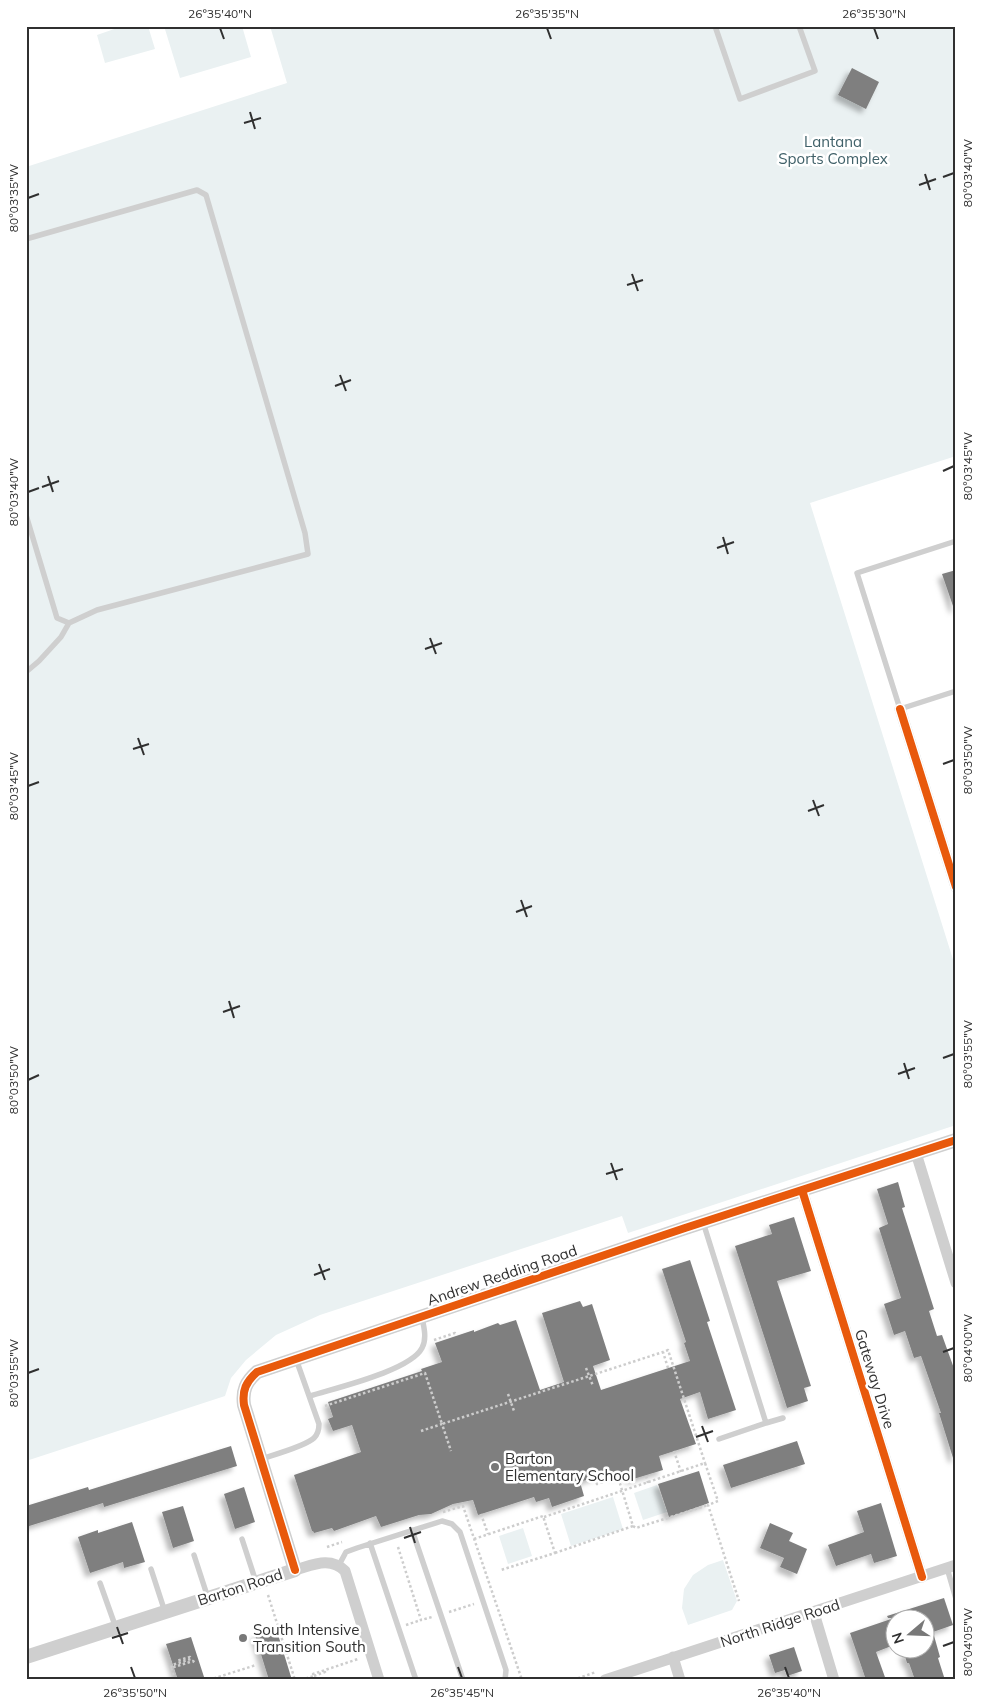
<svg xmlns="http://www.w3.org/2000/svg" width="982" height="1706" font-family="Mulish,sans-serif">
	<style>
		.green { fill: #eaf1f2 }
		.building { fill: #7f7f7f; filter: url(#shadow) }
		.lines { fill: none; stroke-linecap: round; stroke-linejoin: round }
		.path { stroke: #cdcdcd; stroke-width: 2.5; stroke-dasharray: 2.5 2.5; stroke-linecap: butt }
		.service { stroke: #cfcfcf; stroke-width: 5.5 }
		.minor { stroke: #cfcfcf; stroke-width: 11 }
		.tertiary { stroke: #cfcfcf; stroke-width: 14 }
		.cycleway-casing { stroke: #fff; stroke-width: 11 }
		.cycleway { stroke: #e8590c; stroke-width: 8 }
		.ticks { fill: none; stroke: #303030; stroke-width: 2 }
		.poi-dot { fill: #787878; stroke: #fff; stroke-width: 2 }
		.labels { text-anchor: middle; dominant-baseline: central; stroke-width: 5; stroke-linejoin: round; paint-order: stroke }
		.park-label { font-size: 15px; fill: #406169; stroke: #fff }
		.street-label { font-size: 15px; fill: #303030; stroke: #fff }
		.poi-label { font-size: 15px; fill: #303030; stroke: #fff; text-anchor: start }
		.neatline { fill: none; stroke: #303030; stroke-width: 2 }
		.ticks-label { font-size: 12px; text-anchor: middle; fill: #303030 }
	</style>
	<defs>
		<filter id="shadow"><feDropShadow dx="-4.5" dy="4.5" stdDeviation="2.5" flood-color="#0004"/></filter>
	</defs>
	<rect width="100%" height="100%" fill="#fff"/>
	<path class="green" d="M123,26H148L155,49L105,63L97,35Z
		M164,26H242L251,57L180,78Z
		M270,26H956V456L810,503L956,969V1125L628,1233L622,1216L320,1315L276,1335L246,1360L231,1378L225,1396L26,1461V167L287,83Z
		M657,1485L667,1512L643,1520L634,1493Z
		M613,1497L623,1529L571,1546L561,1514Z
		M523,1528L532,1556L508,1564L499,1536Z
		M723,1560L737,1601L732,1610L688,1625L682,1608L684,1589L693,1575L708,1565Z"/>
	<path class="building" d="M852,68L879,82L866,109L838,95Z
		M956,570V608L954,609L942,574Z
		M898,1182L905,1207L902,1208L934,1309L929,1311L937,1336L942,1335L956,1374V1458H953L939,1413H941L921,1356L914,1358L905,1331L894,1335L884,1304L901,1298L879,1228L888,1224L877,1189Z
		M794,1217L811,1271L777,1281L811,1386L804,1388L808,1401L787,1408L735,1246L772,1234L769,1225Z
		M690,1260L710,1321L707,1322L736,1410L708,1419L700,1392L680,1399L696,1444L659,1456L663,1470L630,1480L628,1472L615,1476L613,1471L580,1482L584,1496L552,1507L549,1498L536,1502L534,1497L478,1515L473,1500L453,1504L431,1514L419,1515L381,1527L376,1516L334,1531L332,1528L314,1533L313,1531H312L294,1475L361,1452L352,1425L333,1431L328,1419L333,1417L328,1402L422,1371L421,1369L442,1362L435,1343L474,1330V1332L498,1323L500,1325L516,1320L540,1390L564,1382L542,1313L580,1301L583,1307L592,1304L610,1360L593,1366L601,1390L690,1361L684,1343L686,1342L662,1269Z
		M797,1441L805,1464L731,1488L723,1465Z
		M231,1446L237,1466L104,1507L103,1503L26,1527V1506L88,1487L89,1490Z
		M699,1471L709,1503L669,1517L658,1484Z
		M244,1487L255,1522L235,1529L224,1494Z
		M881,1503L897,1556L874,1563L871,1554L836,1566L828,1545L864,1532L857,1511Z
		M183,1506L194,1541L173,1548L162,1512Z
		M132,1522L145,1562L124,1568L123,1562L90,1573L78,1537L98,1530V1533Z
		M770,1523L793,1533L789,1541L807,1549L797,1574L780,1567L784,1558L760,1548Z
		M944,1598L953,1625L933,1632L940,1657L938,1658L945,1680H915L909,1663H907L904,1653L924,1648V1618H894V1645L876,1652L886,1680H866L850,1633L894,1618H888L887,1616Z
		M276,1628L292,1680H269L255,1635Z
		M191,1637L205,1680H178L166,1644Z
		M794,1647L802,1671L787,1676L785,1670L775,1673L769,1655Z"/>
	<g class="lines">
		<path class="path" d="M434,1340L455,1333L456,1335
			M586,1368L593,1386
			M668,1368L663,1352L668,1350L705,1463
			M508,1394L514,1411
			M325,1406L425,1373L442,1424L663,1352
			M421,1431L442,1424L451,1451
			M674,1451L681,1472
			M646,1476L648,1483
			M443,1512L463,1506L522,1680
			M481,1514L488,1534
			M544,1517L705,1463L718,1501L708,1505L739,1601
			M633,1526L636,1528L708,1505
			M474,1539L543,1516L555,1553L501,1570
			M327,1547L342,1542
			M398,1547L421,1620L432,1617
			M555,1553L633,1526L618,1477L597,1484L595,1477
			M268,1595L295,1680
			M449,1612L474,1604
			M406,1625L421,1620
			M171,1668L172,1665L191,1659L190,1657L176,1661
			M314,1676L325,1672V1674
			M175,1680L171,1668L193,1661L195,1663
			M209,1680L256,1665
			M301,1680L314,1676L313,1674L358,1659
			M573,1680L596,1672"/>
		<path class="service" d="M715,26L740,99L815,71L799,26
			M26,239L197,190L206,195L305,533L308,554L97,610L69,623L61,637L39,661L26,672
			M26,515L57,618L69,623
			M956,541L857,573L900,709L956,691
			M703,1222L766,1423L719,1439
			M310,1396C335,1388 410,1371 422,1348C427,1339 424,1327 422,1318
			M766,1423L783,1418
			M261,1459C273,1455 306,1446 314,1438C318,1434 319,1429 319,1424L296,1359
			M412,1530L463,1680
			M242,1539L256,1582
			M370,1543L416,1680
			M194,1555L208,1598
			M339,1565L346,1552L357,1548L442,1521L452,1524L460,1532L506,1670L505,1680
			M947,1568L956,1599
			M151,1569L165,1612
			M100,1583L116,1628"/>
		<path class="minor" d="M900,709L956,887
			M916,1153L956,1283
			M802,1190L922,1577
			M295,1570C313,1565 330,1556 345,1571L379,1680
			M814,1613L834,1680
			M673,1657L680,1680
			M605,1680L956,1565"/>
		<path class="tertiary" d="M26,1657L295,1570L244,1405C242,1390 246,1382 257,1372L685,1228L956,1140"/>
		<g class="cycleway-casing">
			<path id="cycleway" d="M900,709L956,887
				M802,1190L922,1577
				M295,1570L244,1405C242,1390 246,1382 257,1372L685,1228L956,1140"/>
		</g>
		<use href="#cycleway" class="cycleway"/>
	</g>
	<path class="ticks" d="M220,28L224,39M547,28L551,39M874,28L878,39M250,112L255,129M244,123L261,118M925,174L930,190M943,177L954,173M919,185L936,179M28,198L39,194M632,274L638,291M627,285L643,280M340,375L346,391M335,386L351,380M943,471L954,466M48,476L53,492M42,487L59,481M28,492L39,488M723,537L728,554M717,548L734,542M430,638L436,654M425,649L442,643M138,738L144,755M133,749L149,744M943,764L954,760M28,786L39,782M813,800L819,816M808,811L824,805M521,900L527,917M516,912L532,906M229,1001L234,1018M223,1012L240,1006M943,1058L954,1054M904,1063L909,1079M898,1074L915,1068M28,1080L39,1075M611,1163L617,1180M606,1174L623,1169M319,1264L325,1280M314,1275L330,1269M943,1352L954,1348M28,1373L39,1369M702,1426L708,1442M696,1437L713,1431M410,1527L415,1543M404,1538L421,1532M117,1627L123,1644M112,1638L128,1633M943,1646L954,1642M131,1667L135,1678M458,1667L462,1678M785,1667L789,1678"/>
	<g class="poi-dot">
		<circle cx="495" cy="1467" r="5"/>
		<circle cx="243" cy="1638" r="5"/>
	</g>
	<g class="labels">
		<g class="park-label">
			<text x="833" y="141">Lantana<tspan x="833" dy="17">Sports Complex</tspan></text>
		</g>
		<g class="street-label">
			<text transform="translate(502 1275) rotate(-19)">Andrew Redding Road</text>
			<text transform="translate(875 1379) rotate(73)">Gateway Drive</text>
			<text transform="translate(240 1587) rotate(-18)">Barton Road</text>
			<text transform="translate(780 1623) rotate(-18)">North Ridge Road</text>
		</g>
		<g class="poi-label">
			<text x="505" y="1458">Barton<tspan x="505" dy="17">Elementary School</tspan></text>
			<text x="253" y="1629">South Intensive<tspan x="253" dy="17">Transition South</tspan></text>
		</g>
	</g>
	<rect width="982" height="1706" fill="none" stroke="#ffffff" stroke-width="55"/>
	<g transform="translate(910 1634) rotate(251)"><circle r="24" fill="#ffffff" stroke="#acacac"/>
	<path d="M0-4L9 19L0 12L-9 19Z" fill="#787878"/>
	<text y="-8" font-size="14" font-weight="bold" text-anchor="middle" fill="#303030">N</text>
	</g>
	<rect x="28" y="28" width="926" height="1650" class="neatline"/>
	<g class="ticks-label">
		<text x="220" y="18">26°35'40"N</text>
		<text x="547" y="18">26°35'35"N</text>
		<text x="874" y="18">26°35'30"N</text>
		<text transform="translate(968 173) rotate(-90)" y="4">80°03'40"W</text>
		<text transform="translate(14 198) rotate(-90)" y="4">80°03'35"W</text>
		<text transform="translate(968 466) rotate(-90)" y="4">80°03'45"W</text>
		<text transform="translate(14 492) rotate(-90)" y="4">80°03'40"W</text>
		<text transform="translate(968 760) rotate(-90)" y="4">80°03'50"W</text>
		<text transform="translate(14 786) rotate(-90)" y="4">80°03'45"W</text>
		<text transform="translate(968 1054) rotate(-90)" y="4">80°03'55"W</text>
		<text transform="translate(14 1080) rotate(-90)" y="4">80°03'50"W</text>
		<text transform="translate(968 1348) rotate(-90)" y="4">80°04'00"W</text>
		<text transform="translate(14 1373) rotate(-90)" y="4">80°03'55"W</text>
		<text transform="translate(968 1642) rotate(-90)" y="4">80°04'05"W</text>
		<text x="135" y="1697">26°35'50"N</text>
		<text x="462" y="1697">26°35'45"N</text>
		<text x="789" y="1697">26°35'40"N</text>
	</g>
</svg>
